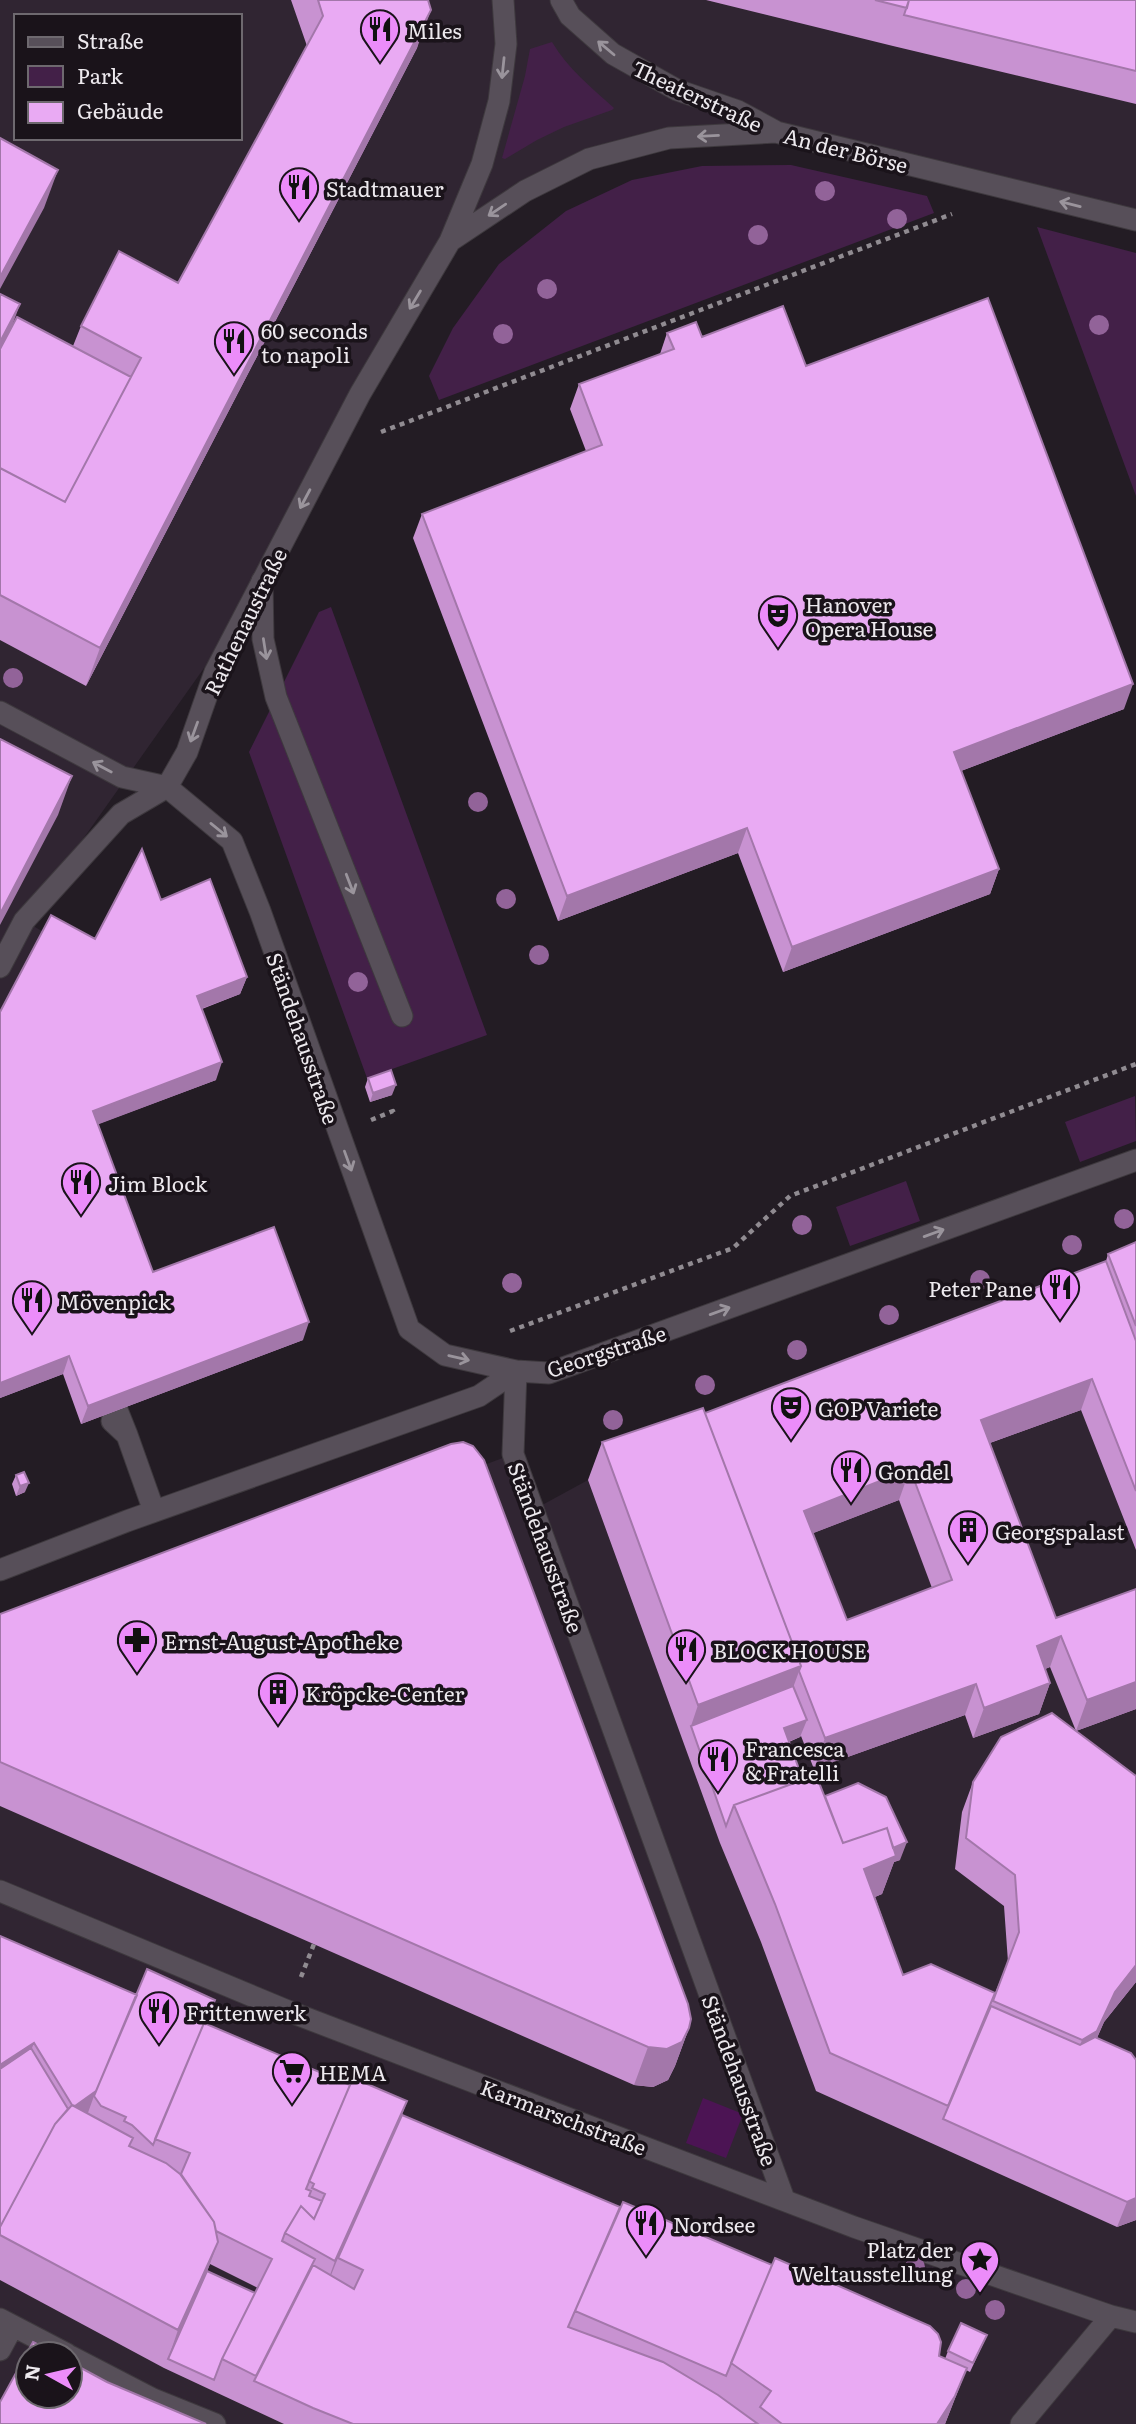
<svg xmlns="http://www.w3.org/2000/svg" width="1136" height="2424" font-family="Literata,serif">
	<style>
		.built { fill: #302532; fill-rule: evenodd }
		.green { fill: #432048 }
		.water { fill: #4c1454 }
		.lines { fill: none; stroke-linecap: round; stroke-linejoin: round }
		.lane-casing { stroke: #3e393e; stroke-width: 23 }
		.street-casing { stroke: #3e393e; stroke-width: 23 }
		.path { stroke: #908b91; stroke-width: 4.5; stroke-dasharray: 5 5; stroke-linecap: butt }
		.lane { stroke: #574f59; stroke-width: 21 }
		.street { stroke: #574f59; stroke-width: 21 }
		.tree { fill: #926399 }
		.wall { fill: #c892d1; fill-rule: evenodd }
		.shaded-wall { fill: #a377aa }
		.building { fill: #e9aaf3; stroke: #a377aa; stroke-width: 2; fill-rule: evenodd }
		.oneway { stroke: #9a949c }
		.labels { text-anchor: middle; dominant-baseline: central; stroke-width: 7; stroke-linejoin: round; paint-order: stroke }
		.poi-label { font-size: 21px; fill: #ede9ee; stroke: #1a131a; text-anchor: start }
		.street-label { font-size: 21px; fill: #ede9ee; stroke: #1a131a }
	</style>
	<rect width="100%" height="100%" fill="#231c24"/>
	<path class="built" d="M0,0H1136V220L776,132L589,159L450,241L272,572L25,921L45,933L0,1019ZM16,16H240V138H16Z
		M1136,1273V2424H0V1647L513,1454L533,1510L588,1480ZM28,2354H70V2396H28Z"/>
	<path class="green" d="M552,42C568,69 591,87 614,108L612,110L564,127L537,140L505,159L502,158L525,76L530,49Z
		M791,165L927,196L934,213L439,400L429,376L453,328L499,264L566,211L632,180L702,166Z
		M1037,227L1136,253V496Z
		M331,607L487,1035L367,1078L249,752L319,612Z
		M1135,1096L1136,1141L1080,1162L1065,1122Z
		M906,1181L920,1221L850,1246L836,1207Z"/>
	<path class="water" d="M703,2098L743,2114L726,2158L686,2143Z"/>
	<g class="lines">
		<g class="lane-casing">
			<path id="lane" d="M262,581L263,639L276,697L402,1016"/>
		</g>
		<g class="street-casing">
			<path id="street" d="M561,0L570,16L613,54L677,90L738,111L775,131
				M450,241L525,191L589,159L669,138L776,132L1136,220
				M0,712L122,777L167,787L232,841L260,911L409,1329L445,1355L516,1371L549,1373L1136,1160
				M0,967L24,921L121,814L167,787L187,752L215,672L360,394L450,241L482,164L499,101L506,44L503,0
				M516,1371L513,1454L784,2199
				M112,1421L127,1435L117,1410
				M127,1435L154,1511
				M0,1570L127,1521L479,1396L516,1371
				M0,1891L288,2011L565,2117L854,2227L1111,2316L1136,2322
				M0,2319L67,2354
				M0,2350L13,2326
				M70,2356L153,2399L215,2424
				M1021,2424L1111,2316"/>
		</g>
		<path class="path" d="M381,432L952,214
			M371,1120L393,1111L394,1114
			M510,1331L733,1248L790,1196L1136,1064
			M301,1977L314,1944"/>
		<use href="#lane" class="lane"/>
		<use href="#street" class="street"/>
	</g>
	<g class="tree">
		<circle cx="825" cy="191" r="10"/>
		<circle cx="897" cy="219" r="10"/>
		<circle cx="758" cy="235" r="10"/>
		<circle cx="547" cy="289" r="10"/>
		<circle cx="1099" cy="325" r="10"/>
		<circle cx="503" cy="334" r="10"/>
		<circle cx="13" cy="678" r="10"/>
		<circle cx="478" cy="802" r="10"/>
		<circle cx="506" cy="899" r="10"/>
		<circle cx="539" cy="955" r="10"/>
		<circle cx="358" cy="982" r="10"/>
		<circle cx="1124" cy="1219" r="10"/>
		<circle cx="802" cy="1225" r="10"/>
		<circle cx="1072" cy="1245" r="10"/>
		<circle cx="980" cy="1280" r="10"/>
		<circle cx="512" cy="1283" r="10"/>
		<circle cx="889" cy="1315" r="10"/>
		<circle cx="797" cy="1350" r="10"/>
		<circle cx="705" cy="1385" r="10"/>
		<circle cx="613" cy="1420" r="10"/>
		<circle cx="915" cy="2267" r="10"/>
		<circle cx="966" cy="2289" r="10"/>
		<circle cx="995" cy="2310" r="10"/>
	</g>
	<path class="wall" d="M291,0H428L417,48L86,686L0,640V294L12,326L73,346L81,326L178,283L307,46Z
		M706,0H1136V104L893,46Z
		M667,333L702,337L806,366L1124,709L961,771L999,869L990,894L783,972L738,853L558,921L413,538L422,514L586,451L570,409L579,384L660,354Z
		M161,900L247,977L240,994L202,1009L216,1080L98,1124L153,1272L303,1340L81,1424L63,1374L0,1398V1012L95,939Z
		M368,1078L392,1095L370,1102L365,1087Z
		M1136,1242V1550L1081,1410L990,1443L1056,1618L1136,1589V1709L1076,1731L1050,1667L1045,1669L1050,1683L1039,1714L973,1738L965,1715L814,1769L801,1736L800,1737L789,1742L803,1780L825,1796L900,1860L894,1862L882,1894L875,1897L903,1975L995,1993L1008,1962L1004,1906L955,1869L962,1812L973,1782L1136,1776V1982L1104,2022L1097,2038L1136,2220L1117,2227L816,2091L761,1942L720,1843L588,1480L602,1442L705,1413L1106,1261L1108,1254ZM899,1500L932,1588L847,1620L813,1533Z
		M16,1475L25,1492L16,1496L12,1484Z
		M0,1614L689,2028L675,2066L668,2080L653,2087L634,2085L0,1806Z
		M0,1936L137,1995L215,2000L206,2024L402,2115L939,2356L945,2359L948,2351L987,2335L983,2344L970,2372L966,2370L945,2424H284L164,2368L0,2280ZM210,2264L258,2288L255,2293L207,2271Z"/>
	<path class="shaded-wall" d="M431,10L417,48L86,686L100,648Z
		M58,170L44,208L0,289V277Z
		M20,304L6,343L0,354V342Z
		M1133,684L1124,709L945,777L954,752Z
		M72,776L58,815L0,925V914Z
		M747,828L738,853L558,921L567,896Z
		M999,869L990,894L783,972L792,947Z
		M247,977L240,994L190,1013L197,996Z
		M222,1062L216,1080L86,1129L93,1111Z
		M396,1085L392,1095L370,1102L373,1093Z
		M309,1322L303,1340L81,1424L88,1406Z
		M69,1356L63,1374L0,1398V1383Z
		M1092,1379L1081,1410L970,1450L981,1420Z
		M910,1469L899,1500L793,1541L804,1511Z
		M29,1483L25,1492L16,1496L20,1486Z
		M1061,1636L1050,1667L1026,1677L1037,1646Z
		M801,1666L787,1704L691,1726L698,1705Z
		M1136,1682V1709L1076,1731L1087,1700Z
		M1050,1683L1039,1714L973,1738L984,1708Z
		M976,1684L965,1715L814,1769L825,1738Z
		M807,1720L800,1737L778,1746L784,1728Z
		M907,1842L900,1860L894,1862L882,1894L850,1907L864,1869L881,1853Z
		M1136,1965V1982L1104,2022L1086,2062L1071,2070L1082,2040L1115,1992Z
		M689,2028L675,2066L668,2080L653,2087L634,2085L648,2047Z
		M34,2043L22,2073L0,2088V2065Z
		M96,2091L94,2096L85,2121L73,2108Z
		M407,2101L393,2140L338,2258L321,2300L335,2261Z
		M1136,2198V2220L1117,2227L1127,2202Z
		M218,2242L204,2280L168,2359L178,2330Z
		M967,2368L945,2424H937Z"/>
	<path class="building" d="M318,0H428L431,10L100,648L0,595V468L65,502L141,358L81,326L119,251L178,283L323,16Z
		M875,0H909L907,8Z
		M909,0H1136V71L904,15Z
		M0,138L58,170L0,277Z
		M0,294L20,304L0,342Z
		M988,298L1133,684L954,752L999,869L792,947L747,828L567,896L422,514L602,445L579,384L674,349L667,333L696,322L702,337L783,306L806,366Z
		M17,317L131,377L65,502L0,468V349Z
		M0,739L72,776L0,914Z
		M142,849L161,900L210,879L247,977L197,996L222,1062L93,1111L153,1272L274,1227L309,1322L88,1406L69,1356L0,1383V1012L51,915L95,939Z
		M391,1070L396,1085L373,1093L368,1078Z
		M1136,1242V1326L1108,1254Z
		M1106,1261L1136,1341V1491L1092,1379L981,1420L1056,1618L1136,1589V1682L1087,1700L1061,1636L1037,1646L1050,1683L984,1708L976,1684L825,1738L799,1671L801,1666L705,1413ZM910,1469L952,1580L847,1620L804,1511Z
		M703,1408L801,1666L698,1705L602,1442Z
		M463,1442L473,1446L484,1460L688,2004L691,2019L689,2028L682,2042L667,2049L648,2047L0,1762V1614L451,1444Z
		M24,1472L29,1483L20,1486L16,1475Z
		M793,1686L807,1720L784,1728L803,1780L734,1805L726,1826L691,1726Z
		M1052,1713L1136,1776V1965L1115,1992L1097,2031L1082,2040L993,2001L1019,1932L1015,1875L966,1838L973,1782L1001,1737Z
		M816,1775L843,1843L887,1828L896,1856L864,1869L903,1975L931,1964L995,1993L948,2106L830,2053L775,1904L734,1805Z
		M858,1783L886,1797L907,1842L893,1848L887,1828L843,1843L825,1796Z
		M0,1936L137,1995L96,2091L75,2106L72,2105L34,2043L0,2065Z
		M147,1969L215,2000L205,2024L204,2023L153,2145L132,2125L124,2121L126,2117L101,2106L94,2096Z
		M991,2006L1080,2045L1095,2037L1131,2053L1136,2060V2198L1127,2202L943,2119Z
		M204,2023L350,2085L306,2189L311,2191L309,2196L322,2201L314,2219L301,2206L285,2233L282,2241L315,2259L256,2376L222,2359L272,2259L216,2231L214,2222L181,2174L190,2153L155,2139Z
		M31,2048L68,2109L55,2124L0,2227V2069Z
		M353,2078L407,2101L335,2261L285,2233L301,2206L314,2219L325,2194L312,2188L314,2184L309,2181Z
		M72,2105L133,2138L129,2146L166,2163L180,2174L214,2222L218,2242L178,2330L0,2235V2227L55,2124Z
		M402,2115L620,2207L568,2327L663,2362L718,2395L758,2424H353L313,2408L254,2381L313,2265L354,2289L363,2270L338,2258Z
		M623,2202L772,2265L726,2376L575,2311Z
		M775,2258L930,2326L938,2334L941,2342L939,2356L967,2368L955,2396L937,2424H782L760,2407L771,2391L731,2363Z
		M207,2271L255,2293L222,2359L214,2380L168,2359Z
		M961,2323L987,2335L973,2363L948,2351Z
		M33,2342L56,2354H28V2396H70V2362L107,2382L206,2424H0V2402Z"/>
	<defs><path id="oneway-shaft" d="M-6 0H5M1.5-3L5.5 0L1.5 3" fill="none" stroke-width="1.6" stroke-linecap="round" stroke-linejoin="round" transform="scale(1.75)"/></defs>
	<g class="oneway">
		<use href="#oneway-shaft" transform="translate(606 48) rotate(-140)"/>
		<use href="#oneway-shaft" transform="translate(503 68) rotate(96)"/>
		<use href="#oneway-shaft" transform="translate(708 136) rotate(177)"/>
		<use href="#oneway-shaft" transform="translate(1070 204) rotate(-166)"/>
		<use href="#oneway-shaft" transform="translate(497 210) rotate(146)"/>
		<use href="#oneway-shaft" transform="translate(415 300) rotate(121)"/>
		<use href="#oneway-shaft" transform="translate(305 499) rotate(118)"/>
		<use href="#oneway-shaft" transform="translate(265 649) rotate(81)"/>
		<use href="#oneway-shaft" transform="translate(194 732) rotate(110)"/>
		<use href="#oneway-shaft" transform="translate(102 767) rotate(-152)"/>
		<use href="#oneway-shaft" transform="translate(219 830) rotate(39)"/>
		<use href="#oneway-shaft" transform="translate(350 884) rotate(69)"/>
		<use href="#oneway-shaft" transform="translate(348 1161) rotate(70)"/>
		<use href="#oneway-shaft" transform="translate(934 1233) rotate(-20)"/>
		<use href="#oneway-shaft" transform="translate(720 1311) rotate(-20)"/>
		<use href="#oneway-shaft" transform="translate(459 1358) rotate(13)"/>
	</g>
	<defs>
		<g id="restaurant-pin" transform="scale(2.0125)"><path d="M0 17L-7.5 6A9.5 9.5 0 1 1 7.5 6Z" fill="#ec8cfa" stroke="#1a131a"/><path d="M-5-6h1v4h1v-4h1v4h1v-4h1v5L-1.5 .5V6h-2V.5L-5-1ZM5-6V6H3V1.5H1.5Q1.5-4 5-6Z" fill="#111"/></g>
		<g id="theatre-pin" transform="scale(2.0125)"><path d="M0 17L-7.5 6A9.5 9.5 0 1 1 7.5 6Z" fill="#ec8cfa" stroke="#1a131a"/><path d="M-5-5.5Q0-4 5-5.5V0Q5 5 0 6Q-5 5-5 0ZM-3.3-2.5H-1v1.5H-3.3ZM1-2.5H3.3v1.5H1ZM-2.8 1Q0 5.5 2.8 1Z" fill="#111"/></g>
		<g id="building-pin" transform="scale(2.0125)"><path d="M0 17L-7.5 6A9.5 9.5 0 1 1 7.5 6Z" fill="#ec8cfa" stroke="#1a131a"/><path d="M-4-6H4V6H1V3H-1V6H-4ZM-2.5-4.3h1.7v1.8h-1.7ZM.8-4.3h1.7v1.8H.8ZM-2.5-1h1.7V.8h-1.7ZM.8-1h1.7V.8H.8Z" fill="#111"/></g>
		<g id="pharmacy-pin" transform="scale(2.0125)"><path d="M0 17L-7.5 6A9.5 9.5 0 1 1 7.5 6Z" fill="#ec8cfa" stroke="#1a131a"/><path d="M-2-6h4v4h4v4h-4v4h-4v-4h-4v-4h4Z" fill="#111"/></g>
		<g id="supermarket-pin" transform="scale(2.0125)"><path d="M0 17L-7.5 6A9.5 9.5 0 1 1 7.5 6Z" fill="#ec8cfa" stroke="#1a131a"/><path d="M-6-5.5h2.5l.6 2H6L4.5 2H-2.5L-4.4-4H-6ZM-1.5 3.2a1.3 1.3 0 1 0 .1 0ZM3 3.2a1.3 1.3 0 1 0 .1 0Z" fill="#111"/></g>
		<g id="sight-pin" transform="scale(2.0125)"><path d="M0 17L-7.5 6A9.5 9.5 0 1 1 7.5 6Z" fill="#ec8cfa" stroke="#1a131a"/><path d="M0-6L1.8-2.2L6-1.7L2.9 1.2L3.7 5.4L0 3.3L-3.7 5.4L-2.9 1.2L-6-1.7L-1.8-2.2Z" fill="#111"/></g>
	</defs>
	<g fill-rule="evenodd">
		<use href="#restaurant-pin" x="380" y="29"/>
		<use href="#restaurant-pin" x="299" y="187"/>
		<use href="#restaurant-pin" x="234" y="341"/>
		<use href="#theatre-pin" x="778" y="615"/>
		<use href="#restaurant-pin" x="81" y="1182"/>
		<use href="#restaurant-pin" x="1060" y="1287"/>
		<use href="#restaurant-pin" x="32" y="1300"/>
		<use href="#theatre-pin" x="791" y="1407"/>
		<use href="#restaurant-pin" x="851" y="1470"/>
		<use href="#building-pin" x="968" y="1530"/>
		<use href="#pharmacy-pin" x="137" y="1640"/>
		<use href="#restaurant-pin" x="686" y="1649"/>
		<use href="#building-pin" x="278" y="1692"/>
		<use href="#restaurant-pin" x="718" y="1759"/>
		<use href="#restaurant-pin" x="159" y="2011"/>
		<use href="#supermarket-pin" x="292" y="2071"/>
		<use href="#restaurant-pin" x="646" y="2223"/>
		<use href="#sight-pin" x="980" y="2260"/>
	</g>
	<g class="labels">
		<g class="poi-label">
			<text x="407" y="29">Miles</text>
			<text x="326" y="187">Stadtmauer</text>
			<text x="261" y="329">60 seconds<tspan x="261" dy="24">to napoli</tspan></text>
			<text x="805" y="603">Hanover<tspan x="805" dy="24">Opera House</tspan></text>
			<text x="108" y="1182">Jim Block</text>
			<text x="1033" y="1287" text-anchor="end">Peter Pane</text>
			<text x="59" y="1300">Mövenpick</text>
			<text x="818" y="1407">GOP Variete</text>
			<text x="878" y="1470">Gondel</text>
			<text x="995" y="1530">Georgspalast</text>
			<text x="164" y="1640">Ernst-August-Apotheke</text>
			<text x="713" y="1649">BLOCK HOUSE</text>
			<text x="305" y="1692">Kröpcke-Center</text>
			<text x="745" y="1747">Francesca<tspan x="745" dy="24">&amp; Fratelli</tspan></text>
			<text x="186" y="2011">Frittenwerk</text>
			<text x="319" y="2071">HEMA</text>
			<text x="673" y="2223">Nordsee</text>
			<text x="953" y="2248" text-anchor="end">Platz der<tspan x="953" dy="24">Weltausstellung</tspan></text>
		</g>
		<g class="street-label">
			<text transform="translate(698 95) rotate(25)">Theaterstraße</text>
			<text transform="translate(846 149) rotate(14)">An der Börse</text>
			<text transform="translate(244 621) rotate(-64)">Rathenaustraße</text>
			<text transform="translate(304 1038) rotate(71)">Ständehausstraße</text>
			<text transform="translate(606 1350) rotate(-18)">Georgstraße</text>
			<text transform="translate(547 1547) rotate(70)">Ständehausstraße</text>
			<text transform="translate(741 2080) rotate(70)">Ständehausstraße</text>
			<text transform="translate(564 2116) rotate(21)">Karmarschstraße</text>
		</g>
	</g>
	<rect x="14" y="14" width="228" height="126" fill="#1a131a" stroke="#6e696f" stroke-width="2"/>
	<rect x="28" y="37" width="35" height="10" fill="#574f59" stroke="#6e696f" stroke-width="2"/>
	<text x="77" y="49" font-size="21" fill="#ede9ee">Straße</text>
	<rect x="28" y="66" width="35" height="21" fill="#432048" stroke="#6e696f" stroke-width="2"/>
	<text x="77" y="84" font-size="21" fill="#ede9ee">Park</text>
	<rect x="28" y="102" width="35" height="21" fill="#e9aaf3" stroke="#6e696f" stroke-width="2"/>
	<text x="77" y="119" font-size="21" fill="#ede9ee">Gebäude</text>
	<g transform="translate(49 2375) rotate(278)"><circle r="33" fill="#1a131a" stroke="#6e696f" stroke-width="2"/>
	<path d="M0-5L12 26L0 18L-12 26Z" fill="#ec8cfa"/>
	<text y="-10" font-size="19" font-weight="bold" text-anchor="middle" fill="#ede9ee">N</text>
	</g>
</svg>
